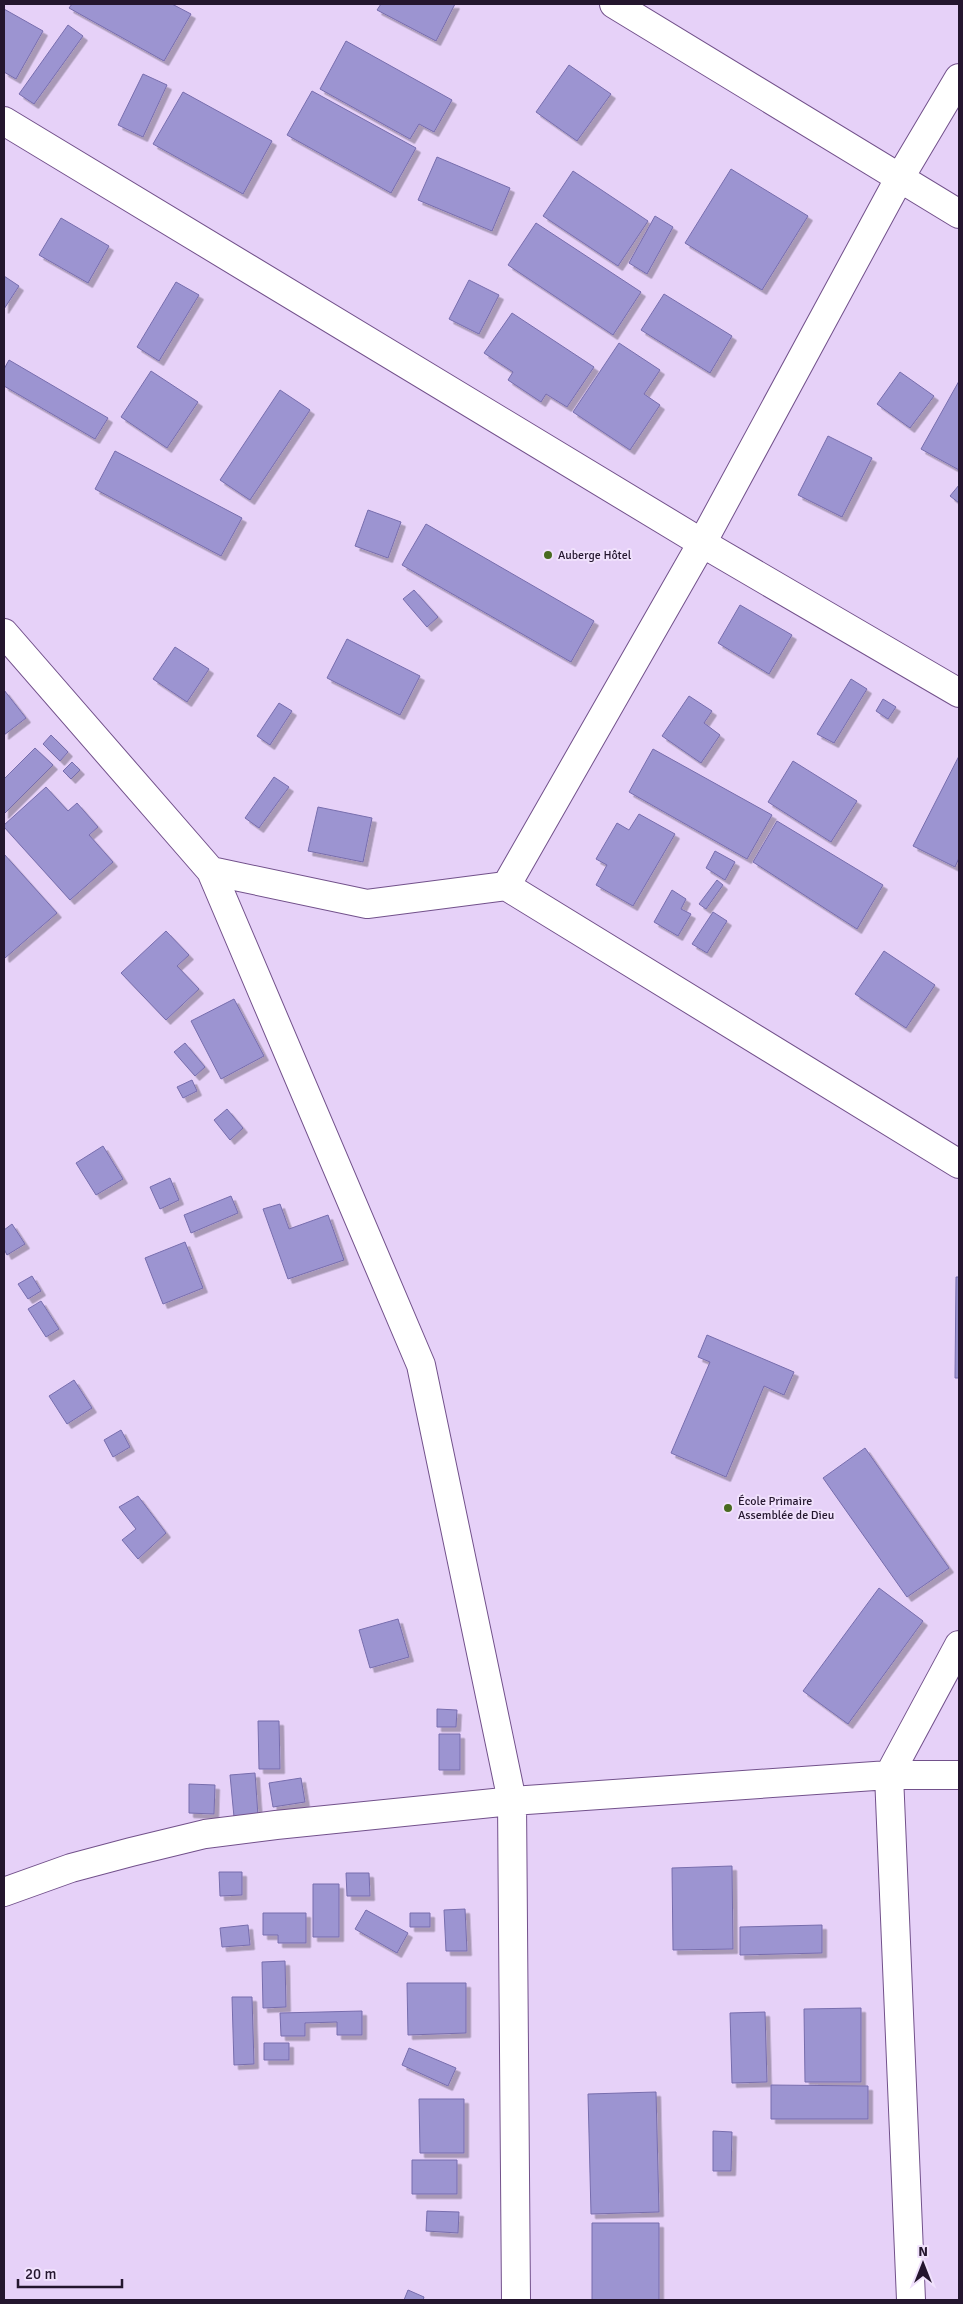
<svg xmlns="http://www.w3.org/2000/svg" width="963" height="2304" font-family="Signika,sans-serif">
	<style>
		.building { fill: #9c94d1; stroke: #776dad; filter: url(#shadow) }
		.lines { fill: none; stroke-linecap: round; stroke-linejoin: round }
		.minor-casing { stroke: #72518b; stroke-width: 30 }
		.minor { stroke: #fff; stroke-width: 28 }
		.poi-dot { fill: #496a20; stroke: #f0e1fc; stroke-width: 2 }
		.labels { text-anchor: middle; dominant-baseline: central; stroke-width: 4; stroke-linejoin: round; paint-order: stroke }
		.poi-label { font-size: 12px; fill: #24162e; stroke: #f0e1fc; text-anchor: start }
	</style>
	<defs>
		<filter id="shadow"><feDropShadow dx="4.5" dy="4.5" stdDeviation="0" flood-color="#0004"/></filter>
	</defs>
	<rect width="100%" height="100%" fill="#e6d1f8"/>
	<path class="building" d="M72,4H172L191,14L164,61L69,8Z
		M381,4H455L436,41L377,10Z
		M4,9L43,31L16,79L4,72Z
		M68,25L83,36L34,104L19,94Z
		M346,41L452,100L434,132L419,124L410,139L320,89Z
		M569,65L611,94L577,141L536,112Z
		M143,74L167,85L143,137L118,125Z
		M312,91L416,148L391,193L287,135Z
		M183,92L272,141L243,194L153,144Z
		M437,157L510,188L492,231L418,200Z
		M731,169L808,216L762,290L685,243Z
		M573,171L648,221L618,266L543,216Z
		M655,216L673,227L647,274L629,263Z
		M61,218L109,246L88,283L39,255Z
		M536,223L641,292L613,335L508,265Z
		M4,276L19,286L4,309Z
		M469,280L499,295L479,334L449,319Z
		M176,282L199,295L159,361L137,347Z
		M664,294L732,336L710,373L641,330Z
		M512,313L594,367L567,407L546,394L541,402L508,380L513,372L484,353Z
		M619,343L660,370L644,394L660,405L630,450L573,412Z
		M9,360L108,418L95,439L4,386V369Z
		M151,371L198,402L167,448L121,417Z
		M900,372L934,396L910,428L877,404Z
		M959,381V470L921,449Z
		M280,390L310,410L250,500L220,480Z
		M828,436L872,458L842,517L798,495Z
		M115,451L242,518L221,556L95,489Z
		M959,485V503L950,496Z
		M368,510L401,522L388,558L355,546Z
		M426,524L594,621L571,662L402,565Z
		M414,590L438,617L427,627L403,599Z
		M740,605L792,635L769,674L718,643Z
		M347,639L420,676L400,715L327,678Z
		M175,647L209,669L187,702L153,679Z
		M851,679L867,689L834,743L817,734Z
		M4,690L26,718L4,735Z
		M689,696L712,711L704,723L720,735L701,763L662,736Z
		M883,699L896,707L888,719L876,711Z
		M279,703L292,711L270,745L257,736Z
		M51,735L68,752L60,761L43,744Z
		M35,748L53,765L4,814V779Z
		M653,749L772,815L747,859L629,792Z
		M959,756V858L955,867L913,846Z
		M793,761L857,801L831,842L768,802Z
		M72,762L80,770L71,779L63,771Z
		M274,777L289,787L259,828L245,818Z
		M46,787L68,811L77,803L98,827L89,835L113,862L70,900L4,827V825Z
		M318,807L372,818L363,862L308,851Z
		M639,814L675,834L633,906L596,885L607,865L596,859L617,823L629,830Z
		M777,821L883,885L857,929L753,862Z
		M715,851L735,862L725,880L706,868Z
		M4,854L57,913L5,958L4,956Z
		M717,880L723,885L706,909L699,904Z
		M672,890L686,899L681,909L691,914L678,936L654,922Z
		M713,912L727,921L707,953L692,944Z
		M166,931L189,955L177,966L199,989L166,1020L121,973Z
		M884,951L935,985L906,1028L855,994Z
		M234,999L264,1056L221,1079L191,1021Z
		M185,1043L205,1067L195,1076L174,1052Z
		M192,1080L197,1091L183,1098L177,1087Z
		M227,1109L243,1128L230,1140L214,1120Z
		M103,1146L123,1179L96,1195L76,1163Z
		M170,1178L179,1200L160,1209L150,1187Z
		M231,1196L238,1213L191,1233L184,1215Z
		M280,1204L289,1229L328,1215L344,1260L288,1279L263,1209Z
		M12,1224L25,1244L7,1255L4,1249V1230Z
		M185,1242L203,1288L163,1304L145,1258Z
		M32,1276L41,1291L28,1299L18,1284Z
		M956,1277H959V1378H955Z
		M41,1301L59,1329L46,1337L28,1309Z
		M707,1335L794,1372L784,1395L764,1386L726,1477L671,1453L710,1362L698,1357Z
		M74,1380L92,1408L67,1424L49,1396Z
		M121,1430L130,1447L113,1457L104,1440Z
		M865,1448L949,1568L907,1597L823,1478Z
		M138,1496L166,1533L138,1559L122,1540L136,1529L119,1507Z
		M879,1588L923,1621L848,1724L803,1691Z
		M398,1619L409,1657L370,1668L359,1630Z
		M437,1709L457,1710L456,1727H437Z
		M258,1721H279L280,1769H259Z
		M439,1734H460V1770H439Z
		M255,1773L258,1816L234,1817L230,1775Z
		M301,1778L305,1802L273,1807L269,1783Z
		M189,1784L215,1785L214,1814L189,1813Z
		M732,1866L733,1949L673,1950L672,1868Z
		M219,1872H242V1895L220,1896Z
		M346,1873H369L370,1896H347Z
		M313,1884H339V1937H313Z
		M465,1909L467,1951H446L444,1910Z
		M366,1910L408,1933L397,1953L355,1929Z
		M263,1913H306V1943H278V1935H263Z
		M410,1913H430V1927H410Z
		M248,1925L250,1945L222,1947L220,1928Z
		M822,1925V1953L740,1955V1927Z
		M285,1961L286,2007L263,2008L262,1962Z
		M407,1983H466V2033L408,2035Z
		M232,1997H252L254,2064L234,2065Z
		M861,2008V2082H805L804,2009Z
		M362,2011V2035H337V2022L305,2023V2036H281L280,2013Z
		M765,2012L767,2082L732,2083L730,2013Z
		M264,2043H289V2060H264Z
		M409,2048L456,2068L448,2086L402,2065Z
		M771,2085L868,2086V2119H771Z
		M656,2092L659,2212L591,2214L588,2094Z
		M419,2099H464V2153H420Z
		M713,2131L732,2132L731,2171H713Z
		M412,2160H457V2194H412Z
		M427,2211L459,2212L458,2233L426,2231Z
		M592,2223H659V2300H592Z
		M408,2290L424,2297L423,2300H404Z"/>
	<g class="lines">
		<g class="minor-casing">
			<path id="minor" d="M614,4L959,214
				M4,121L702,543L959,693
				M4,633L211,871L421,1365L512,1801L516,2300
				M211,871L367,904L506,886L959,1164
				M506,886L702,543L899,179L959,78
				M4,1892L71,1868L131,1852L205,1834L276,1825L512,1801L889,1775H959
				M911,2300L889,1775L959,1645"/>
		</g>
		<use href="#minor" class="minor"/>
	</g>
	<g class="poi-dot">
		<circle cx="548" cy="555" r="5"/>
		<circle cx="728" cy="1508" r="5"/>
	</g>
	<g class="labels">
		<g class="poi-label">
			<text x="558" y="555">Auberge Hôtel</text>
			<text x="738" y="1501">École Primaire<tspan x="738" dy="14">Assemblée de Dieu</tspan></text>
		</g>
	</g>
	<rect width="963" height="2304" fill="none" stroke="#24162e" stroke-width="10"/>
	<g transform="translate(923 2264)" stroke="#f0e1fc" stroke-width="4" paint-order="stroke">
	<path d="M0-4L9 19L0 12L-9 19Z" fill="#24162e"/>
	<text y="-8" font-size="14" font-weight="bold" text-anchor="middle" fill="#24162e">N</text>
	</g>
	<path d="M18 2279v8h104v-8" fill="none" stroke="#24162e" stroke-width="2.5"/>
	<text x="25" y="2279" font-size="15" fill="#24162e" stroke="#f0e1fc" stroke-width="4" paint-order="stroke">20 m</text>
</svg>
